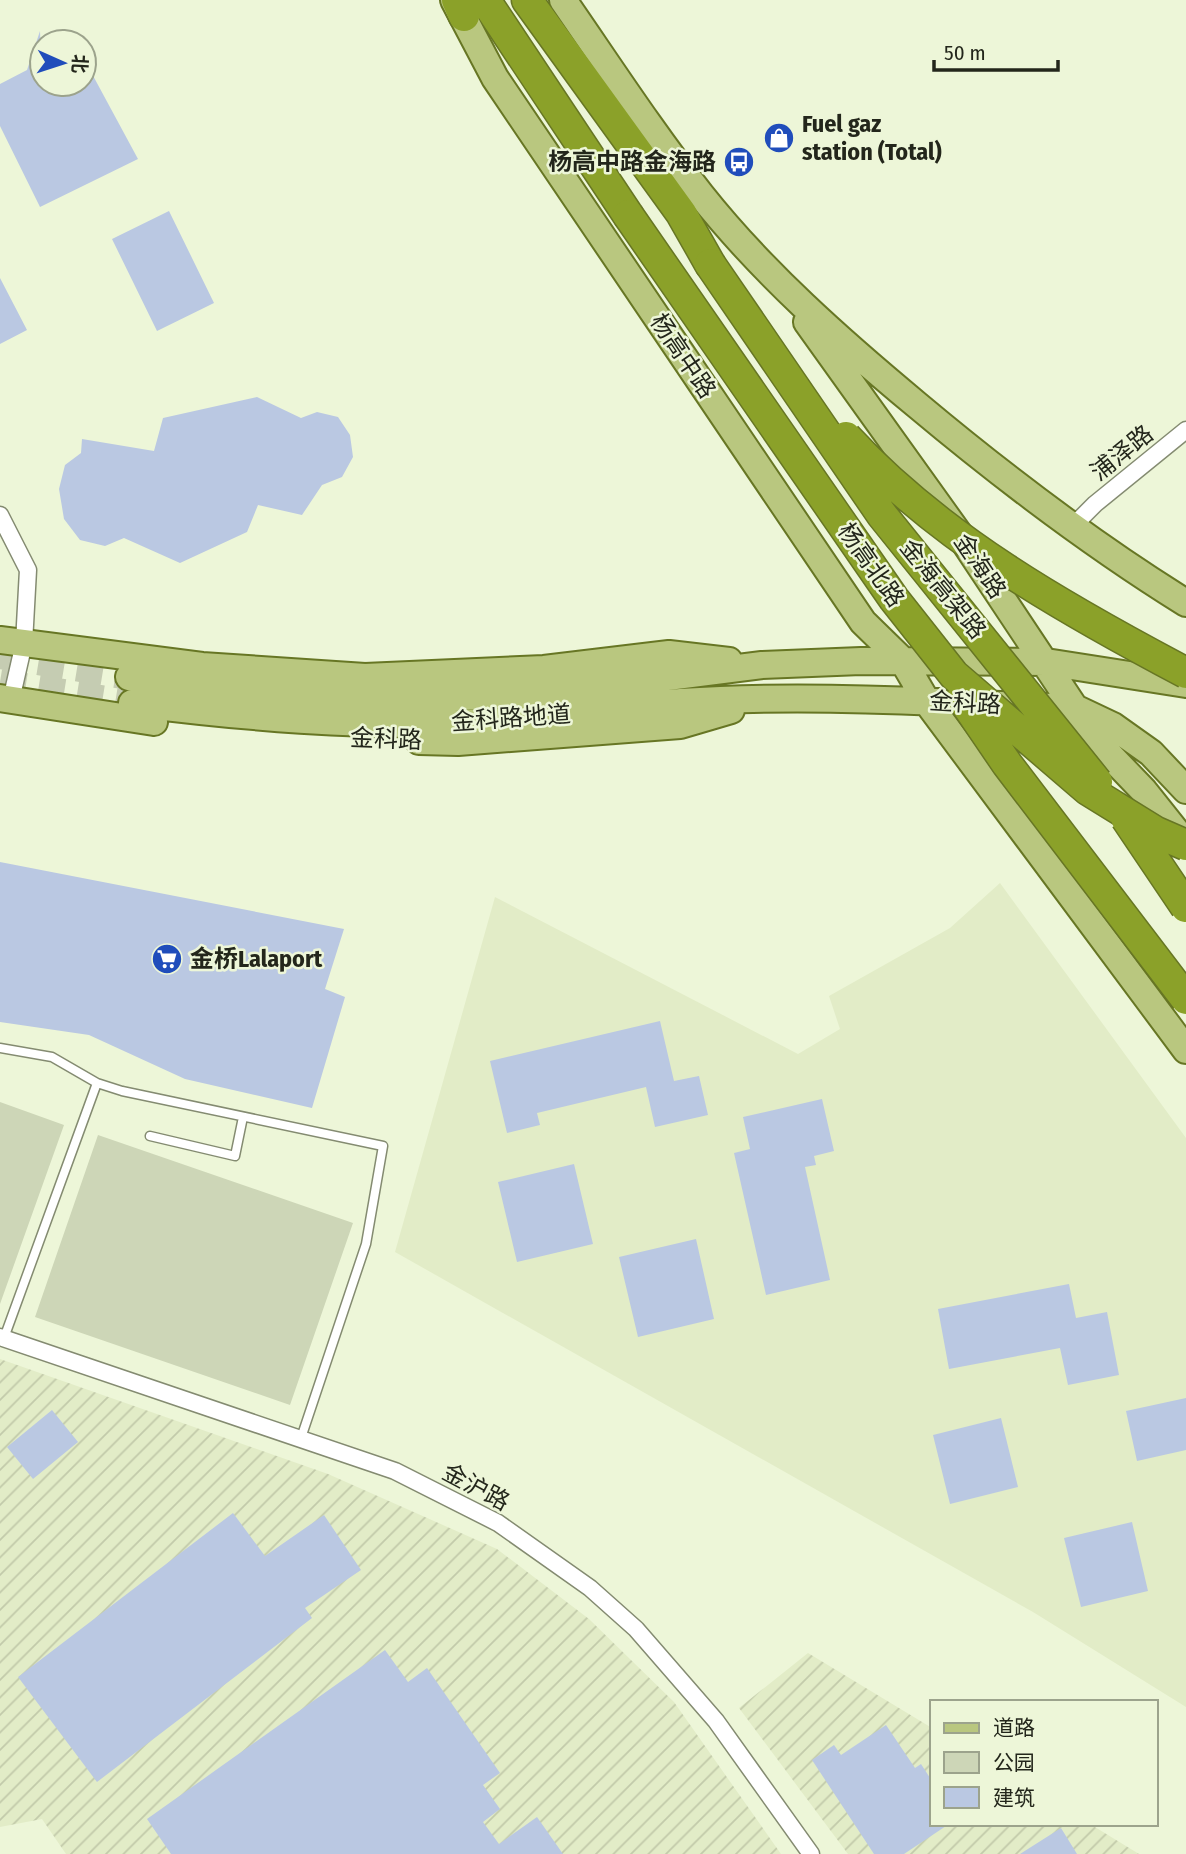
<svg xmlns="http://www.w3.org/2000/svg" width="1186" height="1854" font-family="'Fira Sans Condensed','Noto Sans SC',sans-serif">
	<style>
		.built { fill: #e2ecc7 }
		.industrial { fill: url(#industrial-furrows) }
		.green { fill: #cdd6b7 }
		.building { fill: #bac8e2 }
		.lines { fill: none; stroke-linecap: round; stroke-linejoin: round }
		.primary-tunnel { stroke: #c5ccb2; stroke-width: 26; stroke-dasharray: 26 13; stroke-linecap: butt }
		.lane-casing { stroke: #848b71; stroke-width: 11 }
		.street-casing { stroke: #848b71; stroke-width: 19 }
		.primary-casing { stroke: #677624; stroke-width: 30 }
		.highway-casing { stroke: #677624; stroke-width: 33 }
		.lane { stroke: #fff; stroke-width: 8 }
		.street { stroke: #fff; stroke-width: 16 }
		.primary { stroke: #b9c77f; stroke-width: 26 }
		.highway { stroke: #8ba129; stroke-width: 30 }
		.highway-bridge-casing { stroke: #677624; stroke-width: 33; stroke-linecap: butt }
		.highway-bridge { stroke: #8ba129; stroke-width: 30 }
		.labels { text-anchor: middle; dominant-baseline: central; stroke-width: 5; stroke-linejoin: round; paint-order: stroke }
		.poi-label { font-size: 24px; font-weight: bold; fill: #23261b; stroke: #edf6d8; text-anchor: start }
		.street-label { font-size: 24px; fill: #23261b; stroke: #edf6d8 }
	</style>
	<defs>
		<pattern id="industrial-furrows" width="10" height="10" patternUnits="userSpaceOnUse" patternTransform="scale(1.75)"><rect width="10" height="10" fill="#e2ecc7"/><path d="M-1 1l2-2M0 10L10 0M9 11l2-2" fill="none" stroke="#c2caaa"/></pattern>
	</defs>
	<rect width="100%" height="100%" fill="#edf6d8"/>
	<path class="built" d="M1000,883L1186,1138V1707L1033,1612L395,1252L495,897L798,1054L840,1029L829,996L950,928Z"/>
	<path class="industrial" d="M0,1359L328,1474L497,1549L589,1619L674,1702L781,1854H66L42,1819L0,1827Z
		M808,1653L932,1728V1824H1090L1139,1854H848L739,1708Z"/>
	<path class="green" d="M0,1102L64,1125L0,1304Z
		M98,1135L353,1223L290,1405L35,1317Z"/>
	<path class="building" d="M40,31L42,84H84V59L138,159L40,207L0,126V84L27,70Z
		M169,211L214,303L157,331L112,239Z
		M0,278L27,330L0,344Z
		M257,397L301,418L317,412L338,417L350,435L353,457L342,477L322,485L302,515L258,505L247,532L180,563L124,538L105,546L80,540L64,519L59,489L65,465L81,453L82,439L154,451L163,418Z
		M0,862L344,929L325,989L345,997L312,1108L185,1079L89,1035L0,1022Z
		M660,1021L674,1081L699,1076L708,1115L655,1127L646,1087L537,1113L540,1125L507,1133L490,1061Z
		M822,1099L834,1151L814,1156L816,1165L805,1167L830,1280L766,1295L734,1153L750,1149L743,1117Z
		M574,1164L593,1244L517,1262L498,1182Z
		M696,1239L714,1319L638,1337L619,1257Z
		M1069,1284L1076,1318L1107,1312L1119,1375L1068,1385L1060,1348L949,1369L938,1309Z
		M1186,1398V1450L1137,1461L1126,1411Z
		M52,1410L78,1442L33,1479L7,1447Z
		M1001,1418L1018,1487L950,1504L933,1435Z
		M233,1513L265,1556L324,1515L361,1570L305,1608L312,1618L97,1782L18,1677Z
		M1132,1522L1148,1591L1081,1607L1064,1538Z
		M385,1650L408,1682L427,1668L500,1773L483,1785L500,1809L483,1822L499,1844L537,1817L563,1854H171L147,1819Z
		M886,1725L915,1768L921,1764L932,1781V1824H949L904,1854H874L812,1760L834,1745L841,1755Z
		M1061,1828L1077,1854H1020Z"/>
	<g class="lines">
		<path class="primary-tunnel" d="M0,656L129,677
			M0,682L132,703"/>
		<g class="lane-casing">
			<path id="lane" d="M0,1048L52,1057L97,1083
				M150,1136L235,1156L243,1117
				M4,1338L97,1083L122,1091L383,1146L366,1244L301,1438"/>
		</g>
		<g class="street-casing">
			<path id="street" d="M0,515L28,570L24,643L11,700
				M1072,527L1095,504L1186,430
				M0,1337L395,1471L498,1523L590,1588L636,1629L716,1721L811,1854"/>
		</g>
		<g class="primary-casing">
			<path id="primary" d="M454,0L495,78L863,622L903,661L927,702L1186,1050
				M563,0C608,65 652,133 701,195C763,273 840,341 917,405C1003,477 1091,544 1186,603
				M807,322L961,537L1098,743L1144,791L1186,844
				M0,640L202,666L365,677L544,669L669,654L729,661
				M129,677L202,687L303,695L424,699L541,693L762,665L861,661L1046,662L1186,684
				M0,698L154,722
				M132,703C244,717 357,727 470,723C540,720 610,708 681,702C767,696 854,698 940,702
				M978,704L1075,708L1113,726L1151,753L1186,790
				M419,741L458,742L680,725L731,710"/>
		</g>
		<g class="highway-casing">
			<path id="highway" d="M457,0L464,16
				M485,0L628,215
				M527,0L681,213L710,264"/>
		</g>
		<use href="#lane" class="lane"/>
		<use href="#street" class="street"/>
		<use href="#primary" class="primary"/>
		<use href="#highway" class="highway"/>
		<g class="highway-bridge-casing">
			<path id="highway-bridge" d="M628,215L894,599L954,675L1088,790L1156,832L1186,845
				M710,264L882,515L1097,782
				M846,437C939,538 1065,609 1186,673
				M962,698L1007,764L1186,999
				M1126,818L1186,907"/>
		</g>
		<use href="#highway-bridge" class="highway-bridge"/>
	</g>
	<defs>
		<g id="shop-disc" transform="scale(1.575)"><circle r="9.5" fill="#204dbb" stroke="#edf6d8"/><path d="M-5-2.5h2.3a2.7 3.5 0 0 1 5.4 0H5L5.5 6h-11ZM-1.5-2.5h3a1.5 2.3 0 0 0-3 0Z" fill="#fff"/></g>
		<g id="bus-disc" transform="scale(1.575)"><circle r="9.5" fill="#204dbb" stroke="#edf6d8"/><path d="M-5-6H5V4H4V6H2V4H-2V6H-4V4H-5ZM-3.5-4V0h7V-4ZM-3.5 1.2v1.5H-2V1.2ZM2 1.2v1.5H3.5V1.2Z" fill="#fff"/></g>
		<g id="supermarket-disc" transform="scale(1.575)"><circle r="9.5" fill="#204dbb" stroke="#edf6d8"/><path d="M-6-5.5h2.5l.6 2H6L4.5 2H-2.5L-4.4-4H-6ZM-1.5 3.2a1.3 1.3 0 1 0 .1 0ZM3 3.2a1.3 1.3 0 1 0 .1 0Z" fill="#fff"/></g>
	</defs>
	<g fill-rule="evenodd">
		<use href="#shop-disc" x="779" y="138"/>
		<use href="#bus-disc" x="739" y="162"/>
		<use href="#supermarket-disc" x="167" y="959"/>
	</g>
	<g class="labels">
		<g class="poi-label">
			<text x="802" y="124">Fuel gaz<tspan x="802" dy="28">station (Total)</tspan></text>
			<text x="716" y="162" text-anchor="end">杨高中路金海路</text>
			<text x="190" y="959">金桥Lalaport</text>
		</g>
		<g class="street-label">
			<text transform="translate(683 356) rotate(56)">杨高中路</text>
			<text transform="translate(1122 453) rotate(-39)">浦泽路</text>
			<text transform="translate(871 565) rotate(55)">杨高北路</text>
			<text transform="translate(980 566) rotate(56)">金海路</text>
			<text transform="translate(943 589) rotate(51)">金海高架路</text>
			<text transform="translate(965 703) rotate(3)">金科路</text>
			<text transform="translate(511 718) rotate(-4)">金科路地道</text>
			<text transform="translate(386 739) rotate(2)">金科路</text>
			<text transform="translate(476 1487) rotate(28)">金沪路</text>
		</g>
	</g>
	<rect x="930" y="1700" width="228" height="126" fill="#edf6d8" stroke="#9ca38c" stroke-width="2"/>
	<rect x="944" y="1723" width="35" height="10" fill="#b9c77f" stroke="#9ca38c" stroke-width="2"/>
	<text x="993" y="1735" font-size="21" fill="#23261b">道路</text>
	<rect x="944" y="1752" width="35" height="21" fill="#cdd6b7" stroke="#9ca38c" stroke-width="2"/>
	<text x="993" y="1770" font-size="21" fill="#23261b">公园</text>
	<rect x="944" y="1787" width="35" height="21" fill="#bac8e2" stroke="#9ca38c" stroke-width="2"/>
	<text x="993" y="1805" font-size="21" fill="#23261b">建筑</text>
	<g transform="translate(63 63) rotate(93)"><circle r="33" fill="#edf6d8" stroke="#9ca38c" stroke-width="2"/>
	<path d="M0-5L12 26L0 18L-12 26Z" fill="#204dbb"/>
	<text y="-10" font-size="19" font-weight="bold" text-anchor="middle" fill="#23261b">北</text>
	</g>
	<path d="M934 60v10h124v-10" fill="none" stroke="#23261b" stroke-width="3.5"/>
	<text x="944" y="60" font-size="21" fill="#23261b" stroke="#edf6d8" stroke-width="5" paint-order="stroke">50 m</text>
</svg>
